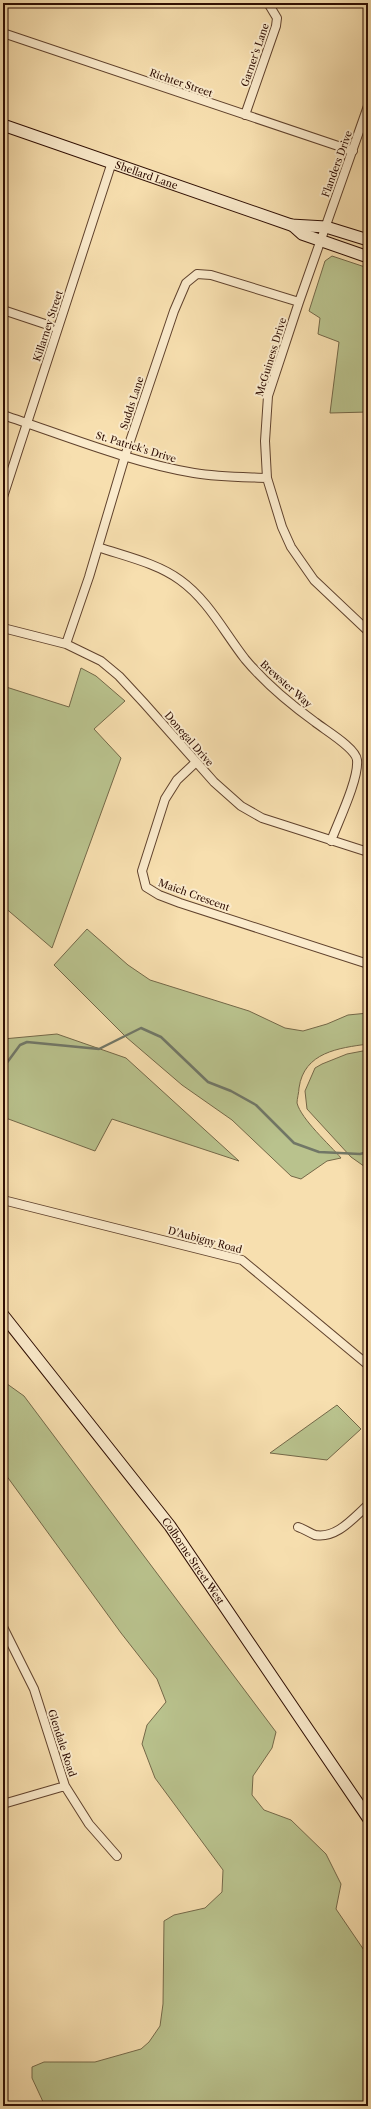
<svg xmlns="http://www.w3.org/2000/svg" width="371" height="2109" font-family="'Libre Caslon Text',serif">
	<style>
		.green { fill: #b9c28d; stroke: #746848 }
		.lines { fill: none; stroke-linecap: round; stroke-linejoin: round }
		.stream { stroke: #717767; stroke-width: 2.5 }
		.minor-casing { stroke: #60422d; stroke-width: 10 }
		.secondary-casing { stroke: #2e0d02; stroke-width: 13 }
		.minor { stroke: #faeacb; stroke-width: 8 }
		.secondary { stroke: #faeacb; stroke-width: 11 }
		.labels { text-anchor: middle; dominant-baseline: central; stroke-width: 4; stroke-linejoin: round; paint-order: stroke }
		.street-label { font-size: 10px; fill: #2e0d02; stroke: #faeacb }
	</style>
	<rect width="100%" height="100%" fill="#f7dfaf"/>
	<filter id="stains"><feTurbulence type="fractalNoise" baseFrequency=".005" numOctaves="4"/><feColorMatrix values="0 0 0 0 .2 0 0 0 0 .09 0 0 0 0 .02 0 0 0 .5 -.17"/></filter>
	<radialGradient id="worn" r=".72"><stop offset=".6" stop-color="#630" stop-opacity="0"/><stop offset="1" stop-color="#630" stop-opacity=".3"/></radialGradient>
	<path class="green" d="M332,256L368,268V412L330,413L339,342L318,334L320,318L309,311L325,261Z
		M81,668L96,676L125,701L94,729L121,758L52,948L3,906V686L69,707Z
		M87,929L128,965L150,980L249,1011L285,1028L303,1031L327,1024L348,1015L368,1013V1044C339,1048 304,1052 299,1088C299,1092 297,1099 297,1103C301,1119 330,1145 341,1158L327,1161L301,1179L291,1176L232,1120L182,1085L126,1037L54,965Z
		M57,1034L126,1058L239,1161L112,1119L95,1151L3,1117V1039Z
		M368,1050V1169L351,1157L307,1109L305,1091L315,1068L322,1064L347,1054Z
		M3,1381L24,1396L276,1732L272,1748L253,1776L252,1795L264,1810L291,1820L326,1854L341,1884L336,1909L368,1956V2106H45L32,2078V2067L44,2062H95L141,2049L149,2042L160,2026L163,2004L164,1921L174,1915L205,1908L222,1892L223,1870L155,1778L142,1744L147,1725L166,1702L157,1679L121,1633L3,1471Z
		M337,1405L361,1429L327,1460L270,1453Z"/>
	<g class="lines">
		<path class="stream" d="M3,1068L20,1045L27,1042L99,1049L141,1028L161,1037L208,1082L231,1091L256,1105L294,1143L319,1152L360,1154L368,1152"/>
		<g class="minor-casing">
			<path id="minor" d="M3,33L353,151
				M368,106L299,302L268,396L265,441L267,478L282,527L291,547L314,580L368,631
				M245,115L276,26L277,18L268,3
				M3,310L57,328
				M3,415C66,436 129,462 194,473C218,477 243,477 267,478
				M3,497L112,162
				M98,547C124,556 157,563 180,580C208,600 224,632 245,659C265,683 290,704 315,722C325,730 356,748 357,760C359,779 338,822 331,841
				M3,628L66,644L101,661L119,676L144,703L214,782L241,806L262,818L368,852
				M66,644L89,577L125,456L174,311L186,283L197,274L211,275L299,302
				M195,763L177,780L165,799L142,871L146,887L159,895L180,903L368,964
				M3,1200L242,1260L368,1365
				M298,1527C304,1529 310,1533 315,1535C337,1539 354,1517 368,1505
				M3,1627L34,1689L65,1786L89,1824L117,1856
				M3,1804L65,1786"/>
		</g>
		<g class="secondary-casing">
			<g id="secondary">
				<path id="s1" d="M3,125L291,225L326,227L368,240"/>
				<path d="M292,225L302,234L368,257"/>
				<path id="s2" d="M3,1315L170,1526L368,1818"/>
			</g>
		</g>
		<use href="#minor" class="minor"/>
		<use href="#secondary" class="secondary"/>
	</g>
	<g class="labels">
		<g class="street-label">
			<text transform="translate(255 55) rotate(-71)">Garner's Lane</text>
			<text transform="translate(181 83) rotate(19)">Richter Street</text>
			<text transform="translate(337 164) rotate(-70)">Flanders Drive</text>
			<text stroke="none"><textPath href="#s1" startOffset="152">Shellard Lane</textPath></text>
			<text transform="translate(48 326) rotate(-72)">Killarney Street</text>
			<text transform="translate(271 357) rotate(-73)">McGuiness Drive</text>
			<text transform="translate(132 403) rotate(-72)">Sudds Lane</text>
			<text transform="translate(136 447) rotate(17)">St. Patrick's Drive</text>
			<text transform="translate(286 684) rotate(42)">Brewster Way</text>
			<text transform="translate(189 739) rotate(49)">Donegal Drive</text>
			<text transform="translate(194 895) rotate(20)">Maich Crescent</text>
			<text transform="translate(205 1240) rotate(15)">D'Aubigny Road</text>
			<text stroke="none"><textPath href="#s2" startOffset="311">Colborne Street West</textPath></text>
			<text transform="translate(62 1743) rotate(72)">Glendale Road</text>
		</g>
	</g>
	<rect width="371" height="2109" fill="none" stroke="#f7dfaf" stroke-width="16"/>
	<rect x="4" y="4" width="363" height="2101" fill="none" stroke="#2e0d02" stroke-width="2"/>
	<rect x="8" y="8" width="355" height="2093" fill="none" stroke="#2e0d02"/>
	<rect width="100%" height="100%" filter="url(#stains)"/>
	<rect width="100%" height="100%" fill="url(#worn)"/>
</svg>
